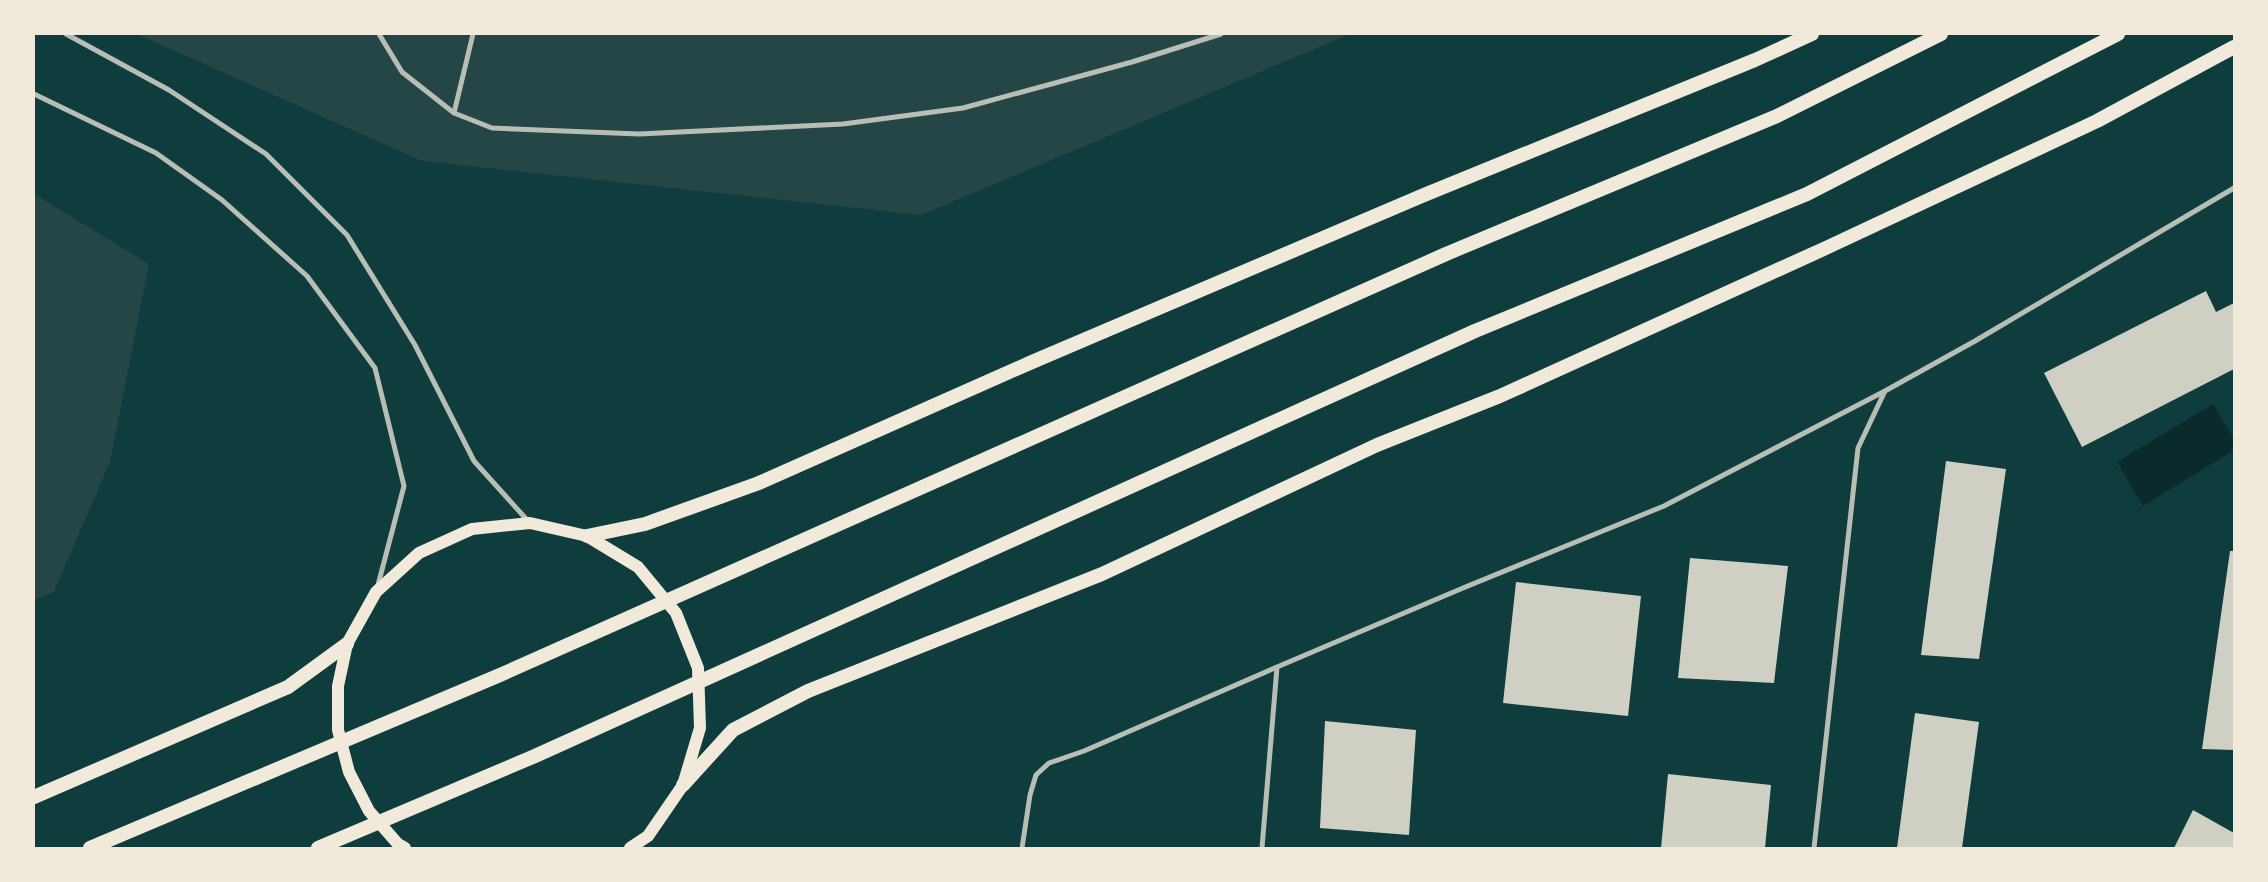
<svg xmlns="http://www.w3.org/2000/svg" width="2268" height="882" font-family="Jost,sans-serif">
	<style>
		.green { fill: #244646 }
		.water { fill: #0a2a2b }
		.building { fill: #cfcfc3 }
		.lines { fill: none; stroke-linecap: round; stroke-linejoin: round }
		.minor { stroke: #b8beb3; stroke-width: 5 }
		.primary { stroke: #f1e9da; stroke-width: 12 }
		.trunk { stroke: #f1e9da; stroke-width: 14 }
	</style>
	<rect width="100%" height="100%" fill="#0f3d3e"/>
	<path class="green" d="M137,34H1350L921,215L422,161Z
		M34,194L149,264L110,462L54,592L34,600Z"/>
	<path class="water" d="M2213,404L2234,439V450L2143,506L2117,462Z"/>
	<path class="building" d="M2206,291L2216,312L2234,303V369L2082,447L2044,373Z
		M1946,461L2006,469L1979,659L1921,655Z
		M2230,551H2234V750L2202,749Z
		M1690,558L1788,566L1774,683L1678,678Z
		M1516,582L1641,596L1628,716L1503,703Z
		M1915,713L1979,722L1962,848H1897Z
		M1325,721L1416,730L1409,835L1320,828Z
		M1668,774L1771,785L1765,848H1661Z
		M2193,810L2234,833V848H2174Z"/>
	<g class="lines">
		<path class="minor" d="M66,34L169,90L266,154L347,235L415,345L474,461L528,521
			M379,34L402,72L454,113L492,128L639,134L843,124L963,108L1132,62L1221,34
			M34,94L156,153L222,200L307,276L375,368L404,486L378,585
			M454,113L473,34
			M1022,848L1030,795L1036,775L1049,763L1084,751L1277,667
			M1262,848L1277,667L1463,588L1664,506L1885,391
			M1814,848L1858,448L1885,391L1975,341L2234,188"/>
		<path class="primary" d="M405,848L398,844L369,811L349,772L338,730V686L347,644L376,592L419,553L472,529L530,523L587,536L638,567L676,613L698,668L700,728L683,785L648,836L630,848"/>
		<path class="trunk" d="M587,536L645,524L759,483L1032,362L1424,195L1755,60L1812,34
			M683,785L733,730L808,691L1102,574L1377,445L1500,396L1828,247L2097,121L2234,47
			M34,797L288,687L347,644
			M90,848L500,675L1446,254L1777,116L1941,34
			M318,848L535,756L1475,331L1807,194L2118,34"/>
	</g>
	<rect width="2268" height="882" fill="none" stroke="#f1e9da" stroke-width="70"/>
</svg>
